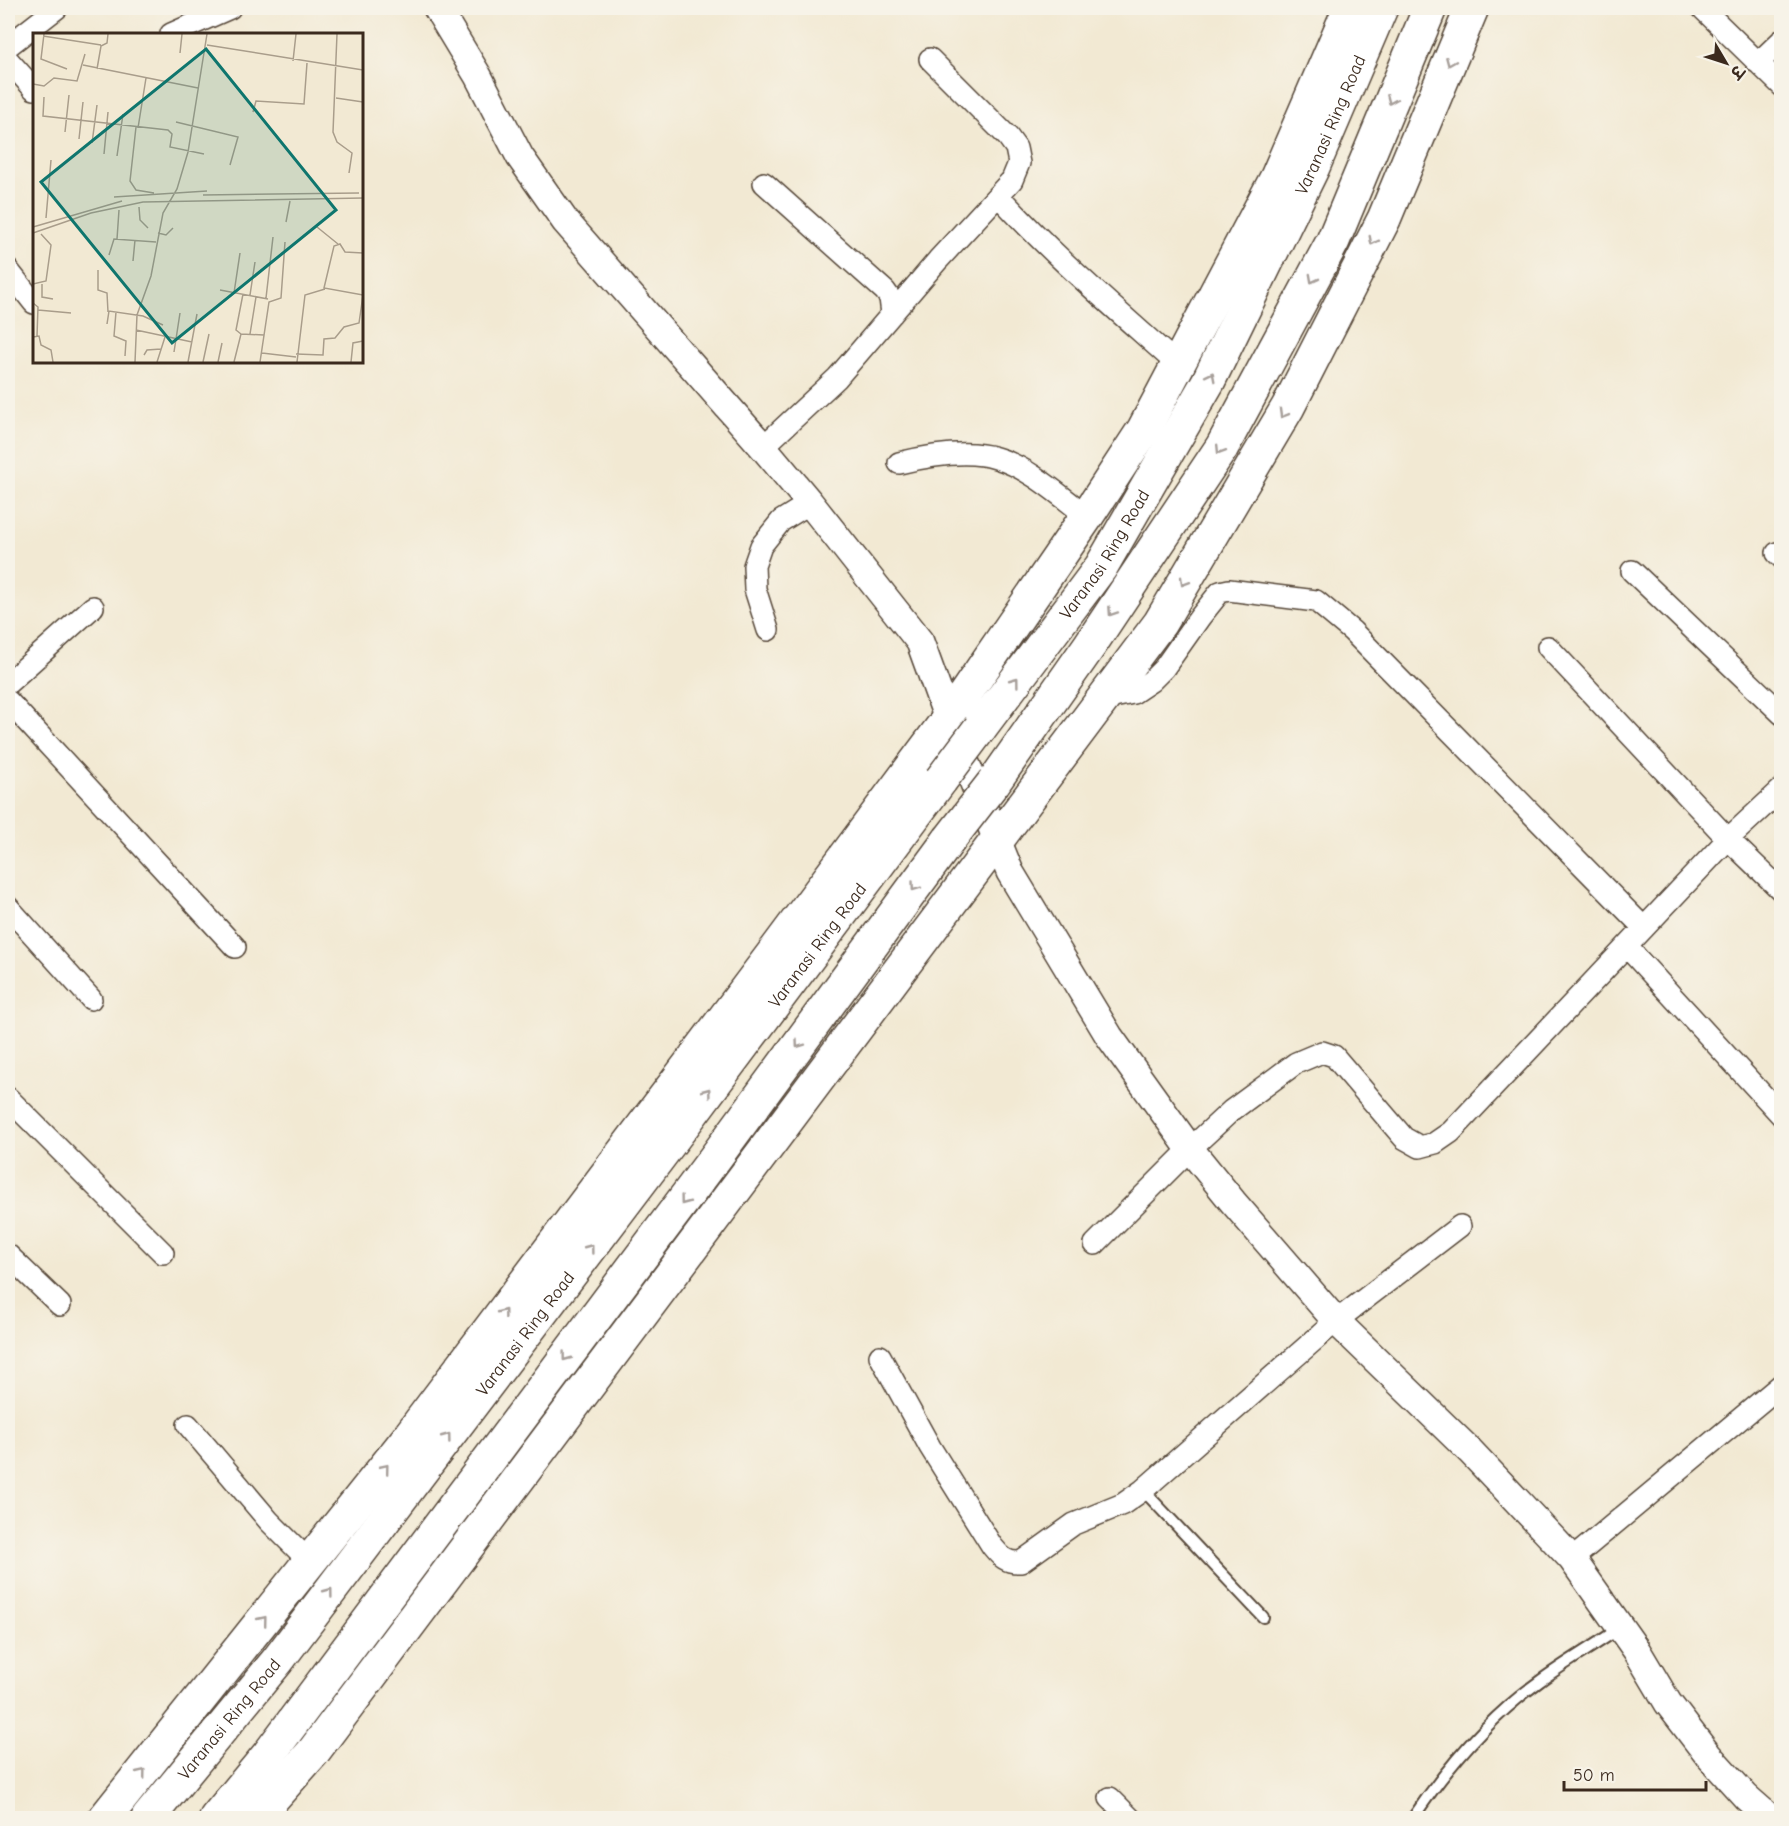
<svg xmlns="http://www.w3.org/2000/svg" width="1789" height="1826" font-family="'Comic Neue','Playpen Sans Deva',sans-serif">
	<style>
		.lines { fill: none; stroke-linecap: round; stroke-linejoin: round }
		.service-casing { stroke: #564739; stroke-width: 14 }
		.minor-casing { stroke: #564739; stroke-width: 24 }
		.tertiary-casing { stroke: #564739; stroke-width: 30 }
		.trunk-casing { stroke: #564739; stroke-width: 36 }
		.service { stroke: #fff; stroke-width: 10 }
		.minor { stroke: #fff; stroke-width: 21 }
		.tertiary { stroke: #fff; stroke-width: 27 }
		.trunk { stroke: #fff; stroke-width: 33 }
		.trunk-bridge-casing { stroke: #564739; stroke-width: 36; stroke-linecap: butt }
		.trunk-bridge { stroke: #fff; stroke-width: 33 }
		.oneway { stroke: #a79f9a }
		.labels { text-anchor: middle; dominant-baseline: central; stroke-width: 4.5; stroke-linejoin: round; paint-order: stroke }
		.street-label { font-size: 18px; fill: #3b2a1e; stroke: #f7f3e8 }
		.inset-road { fill: none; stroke: #a99d8b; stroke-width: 1.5 }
		.view { fill: #0f766e; fill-opacity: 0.15; stroke: #0f766e; stroke-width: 3 }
		.inset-edge { fill: none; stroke: #3b2a1e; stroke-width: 3 }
	</style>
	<rect width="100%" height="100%" fill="#f7f3e8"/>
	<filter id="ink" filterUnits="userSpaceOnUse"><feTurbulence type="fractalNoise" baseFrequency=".0167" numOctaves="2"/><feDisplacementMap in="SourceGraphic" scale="12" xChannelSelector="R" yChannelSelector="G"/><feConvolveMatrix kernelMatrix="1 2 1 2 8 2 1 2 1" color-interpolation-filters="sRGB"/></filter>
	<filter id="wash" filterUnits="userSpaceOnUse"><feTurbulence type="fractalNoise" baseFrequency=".008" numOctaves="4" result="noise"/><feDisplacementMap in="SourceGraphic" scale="24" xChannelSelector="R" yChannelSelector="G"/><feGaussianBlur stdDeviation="1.35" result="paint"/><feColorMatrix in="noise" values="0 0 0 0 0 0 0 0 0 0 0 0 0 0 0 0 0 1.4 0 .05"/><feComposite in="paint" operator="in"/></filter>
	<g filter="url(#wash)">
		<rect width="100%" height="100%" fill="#f2e9d3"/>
	</g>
	<g filter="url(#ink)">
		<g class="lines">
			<g class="service-casing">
				<path id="service" d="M1143,1490L1263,1617
					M1413,1818C1447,1767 1490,1717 1540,1681C1566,1662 1594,1646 1620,1628"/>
			</g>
			<g class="minor-casing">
				<path id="minor" d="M1702,8L1782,86
					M171,34L230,8
					M8,46L57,8
					M8,60L34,89
					M1758,63L1782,40
					M764,183L885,291L890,298L892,314
					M998,195C1053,256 1117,310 1178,365
					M8,270L34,303
					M763,447L837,378L938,260L1012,180L1019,163L1016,148L1008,137L930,59
					M899,463C928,456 967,449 996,458C1030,468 1059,495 1087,516
					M1777,553L1782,558
					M1632,571L1782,714
					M768,630L755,589L754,566L761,546L781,521L810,503
					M1548,647L1728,839L1782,891
					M8,683L93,607
					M1104,699L1133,693L1151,681L1164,668L1200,617L1220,592L1229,590L1316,601L1352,631L1644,928
					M8,701L235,947
					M8,907L91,999
					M1627,947L1782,1116
					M8,1098L163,1253
					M1095,1244L1190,1149L1231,1111L1296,1063L1322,1052L1334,1056L1404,1138L1420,1147L1435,1143L1451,1132L1728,839L1782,789
					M8,1255L60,1305
					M880,1356L930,1447L992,1546C1001,1557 1006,1563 1021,1562L1074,1524L1123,1504L1143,1490L1336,1321L1460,1226
					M188,1425L269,1521L310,1562
					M1572,1559L1782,1384
					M1110,1798L1130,1818"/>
			</g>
			<g class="tertiary-casing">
				<path id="tertiary" d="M437,8L478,76L520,157L565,221L763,447L810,503L920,642L948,719L1010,872L1109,1036L1190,1149L1233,1202L1336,1321L1471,1452L1572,1559L1637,1651L1668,1703L1708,1755L1746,1797L1770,1818"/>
			</g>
			<g class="trunk-casing">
				<g id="trunk">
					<path id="s1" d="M980,728L1101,567L1208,382L1313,167L1381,8"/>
					<path d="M994,782L1090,645L1222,447L1333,241L1430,8"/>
					<path d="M105,1818L405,1442L778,947L948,719L1087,516L1144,429L1277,177L1350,8"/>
					<path id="s2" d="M148,1818L278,1660L669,1144L941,780"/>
					<path d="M216,1818L269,1754L715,1158L949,840"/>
					<path d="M255,1818L314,1751L1160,623L1288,407L1384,219L1472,8"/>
				</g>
			</g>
			<use href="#service" class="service"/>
			<use href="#minor" class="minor"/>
			<use href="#tertiary" class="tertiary"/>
			<use href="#trunk" class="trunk"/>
			<g class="trunk-bridge-casing">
				<path id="trunk-bridge" d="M941,780L980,728
					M949,840L994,782"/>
			</g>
			<use href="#trunk-bridge" class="trunk-bridge"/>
		</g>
		<defs><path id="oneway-chevron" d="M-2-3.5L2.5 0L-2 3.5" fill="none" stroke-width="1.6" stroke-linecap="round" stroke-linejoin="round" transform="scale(1.5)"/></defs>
		<g class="oneway">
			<use href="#oneway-chevron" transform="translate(1450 62) rotate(113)"/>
			<use href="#oneway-chevron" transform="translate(1391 100) rotate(113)"/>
			<use href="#oneway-chevron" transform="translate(1373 241) rotate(117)"/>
			<use href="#oneway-chevron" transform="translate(1313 279) rotate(118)"/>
			<use href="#oneway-chevron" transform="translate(1211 376) rotate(-63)"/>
			<use href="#oneway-chevron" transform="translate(1283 414) rotate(120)"/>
			<use href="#oneway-chevron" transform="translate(1220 450) rotate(122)"/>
			<use href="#oneway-chevron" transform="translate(1184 582) rotate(121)"/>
			<use href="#oneway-chevron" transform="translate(1112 612) rotate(124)"/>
			<use href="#oneway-chevron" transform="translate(1015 681) rotate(-53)"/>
			<use href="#oneway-chevron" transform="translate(915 887) rotate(126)"/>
			<use href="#oneway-chevron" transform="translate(799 1044) rotate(126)"/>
			<use href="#oneway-chevron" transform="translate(707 1092) rotate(-53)"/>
			<use href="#oneway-chevron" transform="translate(684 1201) rotate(127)"/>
			<use href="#oneway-chevron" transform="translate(590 1248) rotate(-53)"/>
			<use href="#oneway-chevron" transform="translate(503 1313) rotate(-53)"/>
			<use href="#oneway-chevron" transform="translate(566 1357) rotate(127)"/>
			<use href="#oneway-chevron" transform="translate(447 1437) rotate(-53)"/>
			<use href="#oneway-chevron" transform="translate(385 1468) rotate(-51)"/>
			<use href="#oneway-chevron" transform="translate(329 1592) rotate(-53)"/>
			<use href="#oneway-chevron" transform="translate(263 1620) rotate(-51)"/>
			<use href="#oneway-chevron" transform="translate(142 1773) rotate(-51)"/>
		</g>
	</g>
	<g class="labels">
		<g class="street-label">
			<text stroke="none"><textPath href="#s1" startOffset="700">Varanasi Ring Road</textPath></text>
			<text stroke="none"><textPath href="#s1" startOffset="214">Varanasi Ring Road</textPath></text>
			<text stroke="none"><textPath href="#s2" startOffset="1100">Varanasi Ring Road</textPath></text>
			<text stroke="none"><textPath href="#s2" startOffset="614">Varanasi Ring Road</textPath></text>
			<text stroke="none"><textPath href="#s2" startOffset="128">Varanasi Ring Road</textPath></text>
		</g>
	</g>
	<g transform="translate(33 33)">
		<rect width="330" height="330" fill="#f2e9d3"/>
		<path class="inset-road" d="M11,1L8,26L34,36M304,1L300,99L304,109L319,120L316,140M10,3L68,12M174,12L330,37M147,20L149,1M260,28L263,1M50,32L165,55M64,36L68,13L74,10L75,1M0,51L11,53L21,45L44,48L52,21M11,64L10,83L135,97L139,101L137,114L171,121M303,65L330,69M220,79L223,68L271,71L274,30M143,89L205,104L197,132M103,94L97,148L103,157L121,160M105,95L113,45M32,99L36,62M46,106L50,69M59,110L64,72M71,121L75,79M84,123L90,81M170,162L326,160M81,164L174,158M106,174L107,187L115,195M13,185L18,127M253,189L257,168M0,194L89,168M284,194L305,211M0,200L58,180L110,169L330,165M125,200L133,202L140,195M84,206L86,177M330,220L312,219L307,211L301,213L291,255L330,262M76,222L81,206L123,209M100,228L102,207M65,237V257L74,260L75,279M0,251L13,248L18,212L8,201M9,251V264L20,266M187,257L235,266M201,260L207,220M217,262L222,229M233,265L240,204M0,270L5,274L4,303M5,277L38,280M83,279L81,303L93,308L92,323M74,291L76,278L110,283L130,292M103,297L159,309M208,301L203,297L210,261M217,301L223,264M0,304L6,303L8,312L18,317L20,329M141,319L147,280M229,320L263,324M263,321L290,322L291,306L302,305L311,294L326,290L330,262M111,322L114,317L128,316M102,329L104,282L118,243L130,180L144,156L155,119L174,1M124,329L132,304M155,329L164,281M170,329L176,301M185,329L189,310M201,329L208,301L231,302M227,329L236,269L248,265L252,209M264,329L272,262L292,256M318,329L320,310L330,308"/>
		<path class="view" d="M173,16L303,177L139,310L8,149Z"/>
		<rect width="330" height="330" class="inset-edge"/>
	</g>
	<rect width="1789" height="1826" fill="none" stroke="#f7f3e8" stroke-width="30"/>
	<g transform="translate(1726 63) rotate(129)" stroke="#f7f3e8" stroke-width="4.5" paint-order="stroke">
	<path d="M0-4.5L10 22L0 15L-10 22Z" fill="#3b2a1e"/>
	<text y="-9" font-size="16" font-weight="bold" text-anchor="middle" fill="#3b2a1e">उ</text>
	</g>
	<path d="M1564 1781v9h142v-9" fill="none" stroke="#3b2a1e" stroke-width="3"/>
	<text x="1573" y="1781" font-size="18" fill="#3b2a1e" stroke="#f7f3e8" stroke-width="4.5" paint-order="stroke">50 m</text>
</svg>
